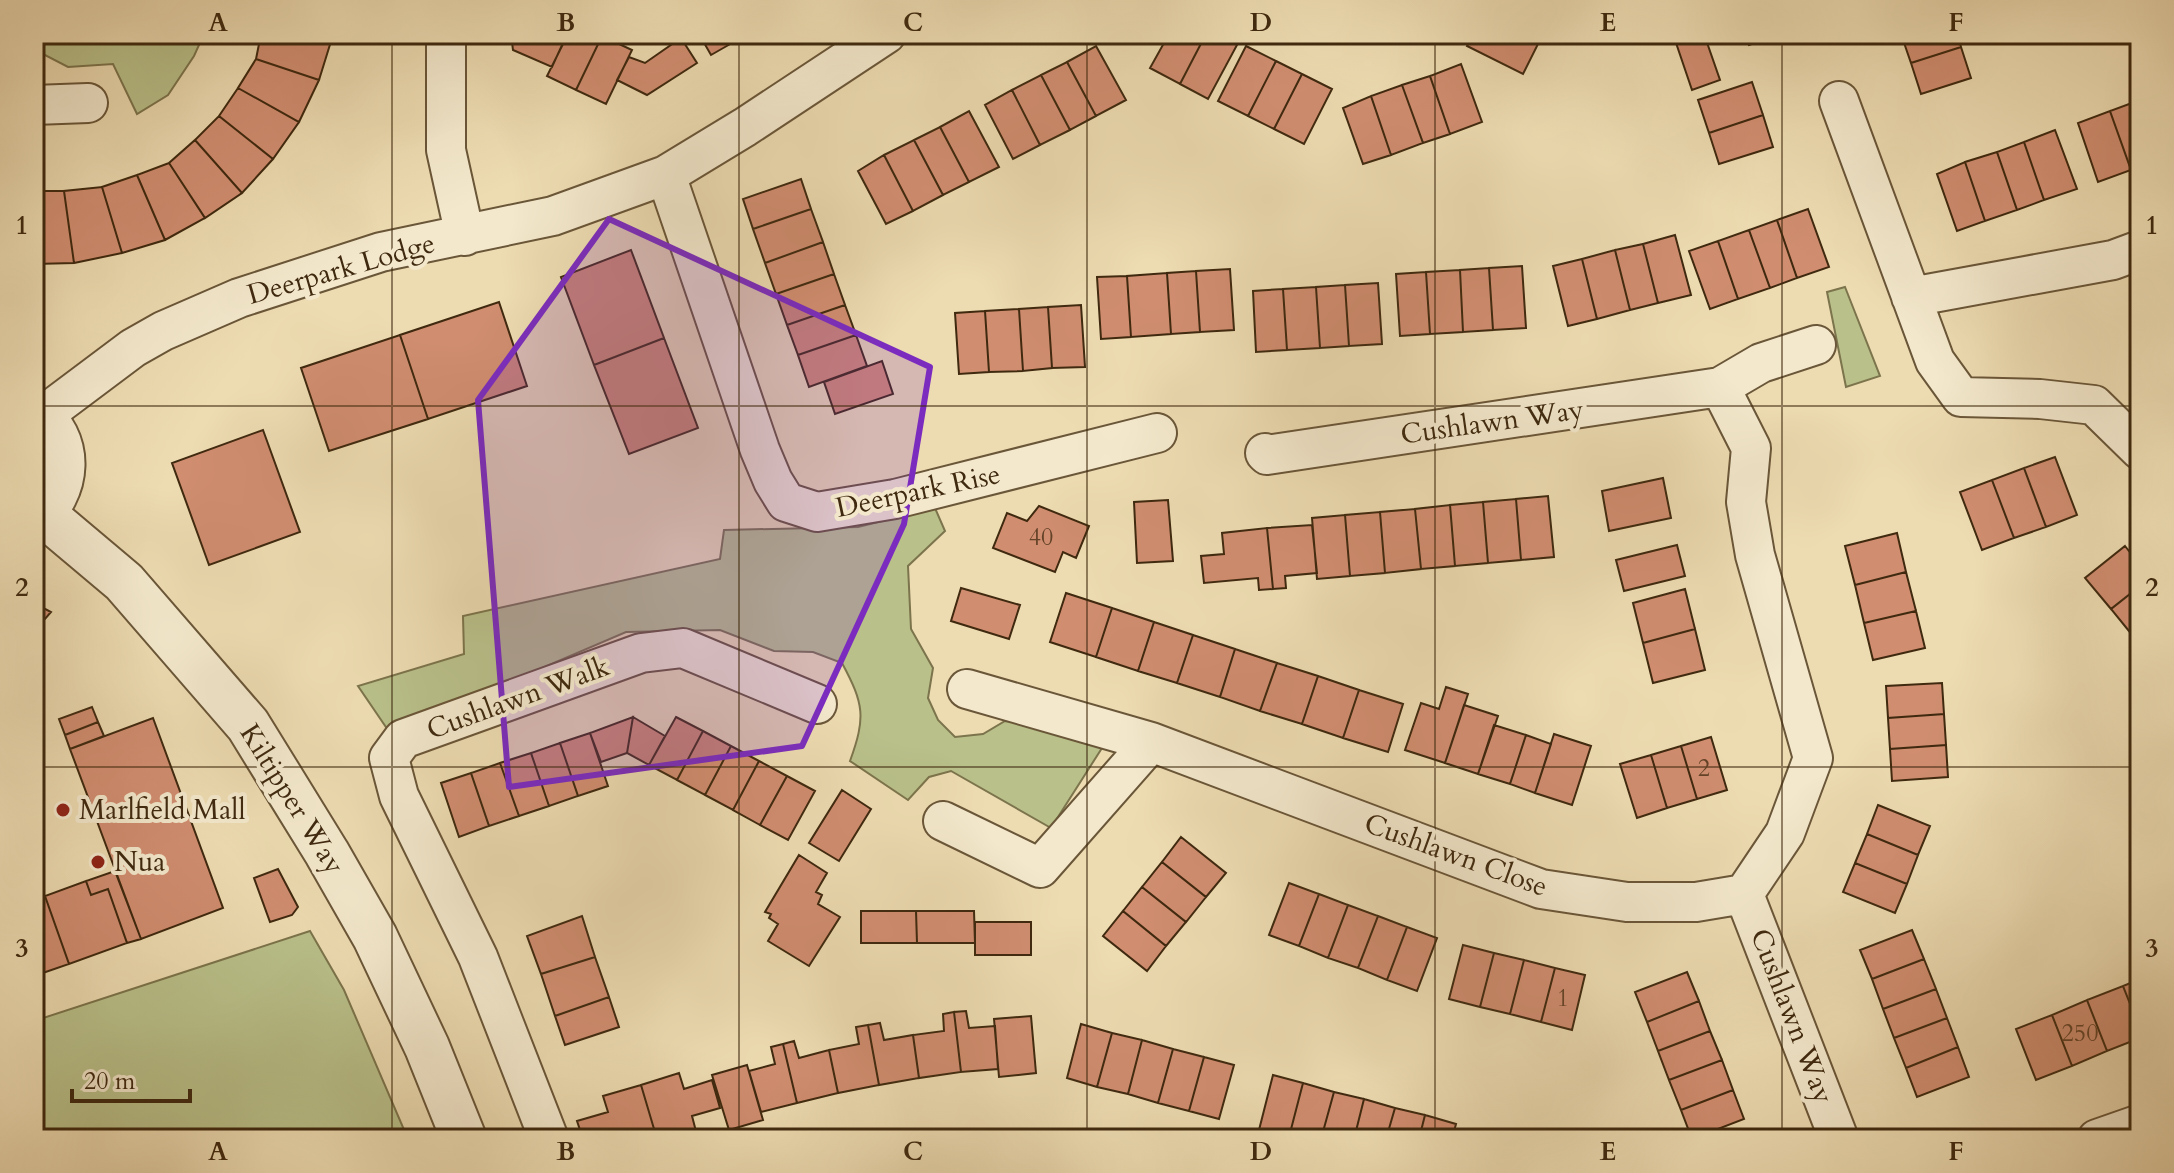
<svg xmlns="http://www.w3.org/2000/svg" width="2174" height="1173" font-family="Cardo,serif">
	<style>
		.green { fill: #b9c08a; stroke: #7c744c; stroke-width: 2 }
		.building { fill: #d08d70; stroke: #3f290f; stroke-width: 2 }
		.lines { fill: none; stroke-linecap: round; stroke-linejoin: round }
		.minor-casing { stroke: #6a5638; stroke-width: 42 }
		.tertiary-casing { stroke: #6a5638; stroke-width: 48 }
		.minor { stroke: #f3e8cc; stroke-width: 38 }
		.tertiary { stroke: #f3e8cc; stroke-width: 44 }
		.marked { fill: #7b2cbf; fill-opacity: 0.2; stroke: #7b2cbf; stroke-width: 6; stroke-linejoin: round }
		.grid { fill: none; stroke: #3f290f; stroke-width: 2; stroke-opacity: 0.55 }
		.poi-dot { fill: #8f2418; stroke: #f3e8cc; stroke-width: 3 }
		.labels { text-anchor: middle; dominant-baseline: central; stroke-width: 8; stroke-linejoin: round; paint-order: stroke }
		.number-label { font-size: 24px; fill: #634227 }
		.street-label { font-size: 28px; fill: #3f290f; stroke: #f3e8cc }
		.poi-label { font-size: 28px; fill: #3f290f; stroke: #f3e8cc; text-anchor: start }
		.neatline { fill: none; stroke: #3f290f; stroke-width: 3 }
		.grid-label { font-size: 26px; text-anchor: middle; font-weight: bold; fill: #3f290f }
	</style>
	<rect width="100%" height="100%" fill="#eddbb1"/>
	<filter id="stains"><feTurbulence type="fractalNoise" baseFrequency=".0025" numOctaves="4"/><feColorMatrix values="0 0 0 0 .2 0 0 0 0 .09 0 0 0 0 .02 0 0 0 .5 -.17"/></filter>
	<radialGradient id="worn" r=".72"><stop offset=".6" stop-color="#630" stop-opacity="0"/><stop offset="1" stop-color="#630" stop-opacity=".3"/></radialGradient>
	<path class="green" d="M49,34H204L194,56L168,95L137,114L113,64L68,67L41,53Z
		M1845,287L1880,376L1846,387L1827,292Z
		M935,508L945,531L908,566L911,629L933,668L928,698L938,720L955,737L983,734L1005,721L1035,723L1102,748L1051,828L951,771L929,777L908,800L850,761C866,717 864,704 842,663L813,652L774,651L720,630L626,632L390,733L358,686L464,654L463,616L720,559L724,530L858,527Z
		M310,931L344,990L408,1139H34V1021Z"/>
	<path class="building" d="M261,34H310L332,38L319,80L256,59Z
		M511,34H548L563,43L552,67L513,50Z
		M568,34L602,36L576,90L547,76Z
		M699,34H736L739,39L711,55Z
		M1169,34H1206L1180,84L1150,68Z
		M1206,34H1215L1237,45L1208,99L1180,84Z
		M1473,34H1517L1538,44L1523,74L1467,46Z
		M1673,34H1704L1720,80L1692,90Z
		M1745,34H1781L1749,45Z
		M1901,34H1957L1961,47L1911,63Z
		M602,36L632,50L606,104L576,90Z
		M681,38L697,63L647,95L617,80L629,57L645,63Z
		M1096,46L1126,100L1096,116L1067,62Z
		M1246,46L1276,61L1248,116L1218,101Z
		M1961,47L1971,78L1921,94L1911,63Z
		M256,59L319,80L299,122L238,88Z
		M1276,61L1302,74L1274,129L1248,116Z
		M1067,62L1096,116L1070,130L1041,75Z
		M1461,64L1482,122L1450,134L1430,76Z
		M1302,74L1332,89L1304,144L1274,129Z
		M1041,75L1070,130L1040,145L1012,90Z
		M1430,76L1450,134L1423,143L1402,85Z
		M1752,82L1763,115L1709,133L1698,100Z
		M1402,85L1423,143L1391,155L1371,96Z
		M238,88L299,122L273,159L219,116Z
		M1012,90L1040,145L1013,159L985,105Z
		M1371,96L1391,155L1363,164L1343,108Z
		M2140,100V167L2131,170L2110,111Z
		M969,111L999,167L969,182L940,127Z
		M2110,111L2131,170L2098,182L2078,123Z
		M1763,115L1773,147L1719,164L1709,133Z
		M219,116L273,159L242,193L195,140Z
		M940,127L969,182L943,195L914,140Z
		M2055,130L2077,189L2044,200L2024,142Z
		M195,140L242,193L205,218L169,163Z
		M914,140L943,195L913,211L884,155Z
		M2024,142L2044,200L2017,210L1997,152Z
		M1997,152L2017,210L1985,221L1965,162Z
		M884,155L913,211L886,224L858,171Z
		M1965,162L1985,221L1957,231L1937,174Z
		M169,163L205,218L165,240L137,175Z
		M137,175L165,240L122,253L102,187Z
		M801,179L811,209L753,229L743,199Z
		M102,187L122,253L74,263L64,191Z
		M34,191H64L74,263L34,264Z
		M811,209L823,242L765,263L753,229Z
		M1808,209L1829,267L1797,278L1777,220Z
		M1777,220L1797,278L1770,288L1749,230Z
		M1749,230L1770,288L1738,299L1718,241Z
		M1675,235L1691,295L1658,303L1643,244Z
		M1718,241L1738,299L1710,309L1689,251Z
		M823,242L834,274L776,294L765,263Z
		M1643,244L1658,303L1630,310L1615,250Z
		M631,250L664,338L594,365L561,277Z
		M1615,250L1630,310L1597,319L1582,259Z
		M1582,259L1597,319L1568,326L1553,266Z
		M1522,266L1526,328L1493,330L1489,268Z
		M1489,268L1493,330L1463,332L1460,270Z
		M1230,269L1234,330L1200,332L1196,271Z
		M1460,270L1463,332L1430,334L1426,272Z
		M1196,271L1200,332L1171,334L1167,273Z
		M1426,272L1430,334L1400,336L1396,274Z
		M1167,273L1171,334L1131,337L1127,276Z
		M834,274L845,305L787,325L776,294Z
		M1127,276L1131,337L1101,339L1097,277Z
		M1378,283L1382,344L1349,346L1345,285Z
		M1345,285L1349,346L1320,348L1316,287Z
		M1316,287L1320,348L1287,350L1283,289Z
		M1283,289L1287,350L1256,352L1253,291Z
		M499,302L527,386L428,419L400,335Z
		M845,305L856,335L798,355L787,325Z
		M1081,305L1085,367L1052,368L1048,307Z
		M1048,307L1052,368L1023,371L1019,309Z
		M1019,309L1023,371L989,372L985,311Z
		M985,311L989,372L959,374L955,313Z
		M400,335L428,419L329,451L301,368Z
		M856,335L867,366L809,387L798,355Z
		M664,338L698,428L629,454L594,365Z
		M882,361L893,394L835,414L824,382Z
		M263,430L300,532L209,565L172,463Z
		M2055,457L2077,515L2046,527L2024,468Z
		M2024,468L2046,527L2014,538L1992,480Z
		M1663,478L1671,518L1609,531L1602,491Z
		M1992,480L2014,538L1982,550L1960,492Z
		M1548,496L1554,557L1521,560L1516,499Z
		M1516,499L1521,560L1488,563L1483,502Z
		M1168,500L1173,561L1137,563L1134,502Z
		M1483,502L1488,563L1455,566L1450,505Z
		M1450,505L1455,566L1421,569L1415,509Z
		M1039,506L1089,526L1076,558L1063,552L1055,572L993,548L1007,513L1027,521Z
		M1415,509L1421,569L1385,573L1380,512Z
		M1380,512L1385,573L1350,576L1345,515Z
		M1345,515L1350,576L1317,579L1312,518Z
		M1312,525L1317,573L1285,576L1286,588L1273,589L1267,528Z
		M1267,528L1273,589L1259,590L1258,578L1204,583L1201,556L1224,554L1222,533Z
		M1897,533L1906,572L1855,585L1845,546Z
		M1677,545L1685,576L1624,591L1616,560Z
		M2125,546L2140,565V586L2111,609L2085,578Z
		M1906,572L1916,611L1864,623L1855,585Z
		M2140,586V630L2133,636L2111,609Z
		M961,588L1020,605L1009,639L951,621Z
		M1685,589L1695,629L1643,643L1633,603Z
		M1066,593L1112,608L1096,657L1050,642Z
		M34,603L51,612L45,619L34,623Z
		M1112,608L1154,622L1138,671L1096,657Z
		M1916,611L1925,648L1873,660L1864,623Z
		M1154,622L1193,635L1177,683L1138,671Z
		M1695,629L1705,670L1653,683L1643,643Z
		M1193,635L1235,649L1220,697L1177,683Z
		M1235,649L1277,663L1260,711L1220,697Z
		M1277,663L1318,676L1302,724L1260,711Z
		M1318,676L1359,690L1343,738L1302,724Z
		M1942,683L1944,714L1888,718L1886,686Z
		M1446,687L1468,694L1445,763L1405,750L1421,703L1439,709Z
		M1359,690L1403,704L1388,752L1343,738Z
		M1464,705L1498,716L1478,774L1445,763Z
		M92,707L98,722L65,735L59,719Z
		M1944,714L1946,745L1890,749L1888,718Z
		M633,717L627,753L601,762L590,733Z
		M633,717L665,736L649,765L627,753Z
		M676,717L703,731L677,780L649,765Z
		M153,718L223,908L141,939L70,749Z
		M98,722L104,736L70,749L65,735Z
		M1494,725L1526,735L1510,784L1478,774Z
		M703,731L731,746L705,795L677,780Z
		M590,733L608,786L578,796L560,743Z
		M1554,734L1591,746L1572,805L1535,793Z
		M1526,735L1551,744L1535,793L1510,784Z
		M1711,737L1727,790L1697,799L1681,746Z
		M560,743L578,796L549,806L531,753Z
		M1946,745L1948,777L1892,781L1890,749Z
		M731,746L759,761L733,810L705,795Z
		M1681,746L1697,799L1667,808L1651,755Z
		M531,753L549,806L519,816L500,763Z
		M1651,755L1667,808L1637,818L1620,764Z
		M759,761L787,776L760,825L733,810Z
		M500,763L519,816L489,826L471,773Z
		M471,773L489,826L459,837L441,783Z
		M787,776L815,791L788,840L760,825Z
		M842,790L871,809L839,861L809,843Z
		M1878,805L1930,826L1918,855L1867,834Z
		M1867,834L1918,855L1907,884L1855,863Z
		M1181,837L1226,873L1206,897L1162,862Z
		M799,855L827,873L816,892L822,895L818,904L840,917L809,966L768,941L778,924L769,918L771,914L765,912Z
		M1162,862L1206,897L1186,922L1142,887Z
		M1855,863L1907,884L1895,913L1843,892Z
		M278,869L298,907L292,915L270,922L254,878Z
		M115,871L141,939L127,943L108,889L91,895L86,881Z
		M86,881L91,895L108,889L127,943L69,964L45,896Z
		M1289,883L1319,894L1299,946L1269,935Z
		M1142,887L1186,922L1166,946L1123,911Z
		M1319,894L1348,905L1328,958L1299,946Z
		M45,896L69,964L34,976V900Z
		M1348,905L1378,916L1358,968L1328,958Z
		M861,911H916L917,943H861Z
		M916,911H974L975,943H917Z
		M1123,911L1166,946L1147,971L1103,936Z
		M582,916L595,957L541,974L527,936Z
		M1378,916L1407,927L1387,980L1358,968Z
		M975,922H1031V955H975Z
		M1407,927L1437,938L1417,991L1387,980Z
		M1912,930L1924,959L1872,979L1860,950Z
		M1463,945L1494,953L1480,1007L1449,999Z
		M1494,953L1524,960L1510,1014L1480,1007Z
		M595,957L609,997L555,1016L541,974Z
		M1924,959L1936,989L1883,1009L1872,979Z
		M1524,960L1555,968L1541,1022L1510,1014Z
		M1555,968L1585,975L1572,1030L1541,1022Z
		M1687,972L1699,1001L1647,1022L1635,992Z
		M2140,979V1029L2123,986Z
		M2123,986L2140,1029V1038L2107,1051L2087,1000Z
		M1936,989L1947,1018L1894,1038L1883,1009Z
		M609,997L619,1027L565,1045L555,1016Z
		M2087,1000L2107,1051L2072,1066L2052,1015Z
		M1699,1001L1710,1031L1658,1051L1647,1022Z
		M966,1011L969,1028L995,1026L998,1069L961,1072L954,1012Z
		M954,1012L961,1072L919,1078L913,1035L944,1031L943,1014Z
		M2052,1015L2072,1066L2036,1080L2016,1029Z
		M1031,1016L1036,1073L999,1077L994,1019Z
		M1947,1018L1958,1047L1906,1068L1894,1038Z
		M880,1023L884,1040L913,1035L919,1078L879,1085L868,1025Z
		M1081,1024L1112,1033L1097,1087L1067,1078Z
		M868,1025L879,1085L838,1093L829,1050L859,1044L856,1027Z
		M1710,1031L1722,1060L1669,1080L1658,1051Z
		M1112,1033L1142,1040L1128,1094L1097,1087Z
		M1142,1040L1173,1049L1158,1103L1128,1094Z
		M794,1041L799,1058L829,1050L838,1093L797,1103L783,1044Z
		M783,1044L797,1103L761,1112L749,1071L775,1064L771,1047Z
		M1958,1047L1969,1077L1917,1097L1906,1068Z
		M1173,1049L1204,1057L1189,1111L1158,1103Z
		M1204,1057L1234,1065L1219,1119L1189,1111Z
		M1722,1060L1733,1090L1681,1110L1669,1080Z
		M747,1065L763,1120L729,1130L712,1075Z
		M679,1073L684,1089L712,1080L720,1108L692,1116L698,1139H657L641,1085Z
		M1273,1075L1303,1083L1289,1137L1259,1130Z
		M1303,1083L1334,1092L1321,1139L1289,1137Z
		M641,1085L657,1139H583L577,1121L608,1112L603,1096Z
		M1733,1090L1744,1119L1692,1139L1681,1110Z
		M1334,1092L1364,1099L1354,1139H1321Z
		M1364,1099L1395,1108L1386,1139H1354Z
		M1395,1108L1425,1115L1419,1139H1386Z
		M1425,1115L1456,1124L1452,1139H1419Z"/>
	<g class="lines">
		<g class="minor-casing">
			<path id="minor" d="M446,34V150L465,236
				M1839,101L1935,361L1961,397L2040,399L2094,405L2140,450
				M34,105L88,103
				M666,175L760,450L773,481L786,502L817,512L895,499L1157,433
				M1911,297L2113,260L2140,250
				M41,417L133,348L163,331L239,298L381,252L553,216L666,175L745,127L886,34
				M1265,453L1267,455L1720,387L1761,363L1816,345
				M967,689L1151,742L1541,889L1627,902H1696L1744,894L1785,833L1813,758L1755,555L1746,502L1751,448L1720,387
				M943,821L1040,868L1151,742
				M1744,894L1839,1139
				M549,1139L478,957L399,796L389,758L403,739L641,653L683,648L817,704
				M2097,1139L2140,1124"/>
		</g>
		<g class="tertiary-casing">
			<path id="tertiary" d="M34,412C74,438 70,493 34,519
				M42,513L124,582L248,725L327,853L375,937L427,1047L464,1139"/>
		</g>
		<use href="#minor" class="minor"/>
		<use href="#tertiary" class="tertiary"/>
	</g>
	<path class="marked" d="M609,219L930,367L904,524L802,746L509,787L478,400Z"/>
	<path class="grid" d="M392,34V1139M739,34V1139M1087,34V1139M1435,34V1139M1782,34V1139M34,406H2140M34,767H2140"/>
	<g class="poi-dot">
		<circle cx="63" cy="810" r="8"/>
		<circle cx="98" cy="862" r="8"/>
	</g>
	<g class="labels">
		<g class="number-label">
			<text x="1041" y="537">40</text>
			<text x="1704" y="768">2</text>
			<text x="1563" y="998">1</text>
			<text x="2080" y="1033">250</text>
		</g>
		<g class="street-label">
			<text transform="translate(341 269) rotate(-16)">Deerpark Lodge</text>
			<text transform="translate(1492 422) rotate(-8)">Cushlawn Way</text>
			<text transform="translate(918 491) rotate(-12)">Deerpark Rise</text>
			<text transform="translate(518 698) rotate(-20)">Cushlawn Walk</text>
			<text transform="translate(292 799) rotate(58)">Kiltipper Way</text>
			<text transform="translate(1456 855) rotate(20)">Cushlawn Close</text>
			<text transform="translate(1792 1016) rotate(69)">Cushlawn Way</text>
		</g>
		<g class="poi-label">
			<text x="79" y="810">Marlfield Mall</text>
			<text x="114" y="862">Nua</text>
		</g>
	</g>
	<rect width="2174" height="1173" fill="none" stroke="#eddbb1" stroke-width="88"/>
	<path d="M72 1089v12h118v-12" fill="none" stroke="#3f290f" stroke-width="4"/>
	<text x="84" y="1089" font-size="24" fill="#3f290f" stroke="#f3e8cc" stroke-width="6" paint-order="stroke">20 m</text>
	<rect x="44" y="44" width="2086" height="1085" class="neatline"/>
	<g class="grid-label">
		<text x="218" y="31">A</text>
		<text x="566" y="31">B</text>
		<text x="913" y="31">C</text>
		<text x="1261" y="31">D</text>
		<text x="1608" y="31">E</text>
		<text x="1956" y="31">F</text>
		<text x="22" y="234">1</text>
		<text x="2152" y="234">1</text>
		<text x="22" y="596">2</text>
		<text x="2152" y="596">2</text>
		<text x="22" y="957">3</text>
		<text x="2152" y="957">3</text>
		<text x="218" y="1160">A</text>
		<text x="566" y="1160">B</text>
		<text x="913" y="1160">C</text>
		<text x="1261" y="1160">D</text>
		<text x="1608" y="1160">E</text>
		<text x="1956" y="1160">F</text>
	</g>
	<rect width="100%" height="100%" filter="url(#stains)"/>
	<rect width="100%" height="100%" fill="url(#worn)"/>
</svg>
